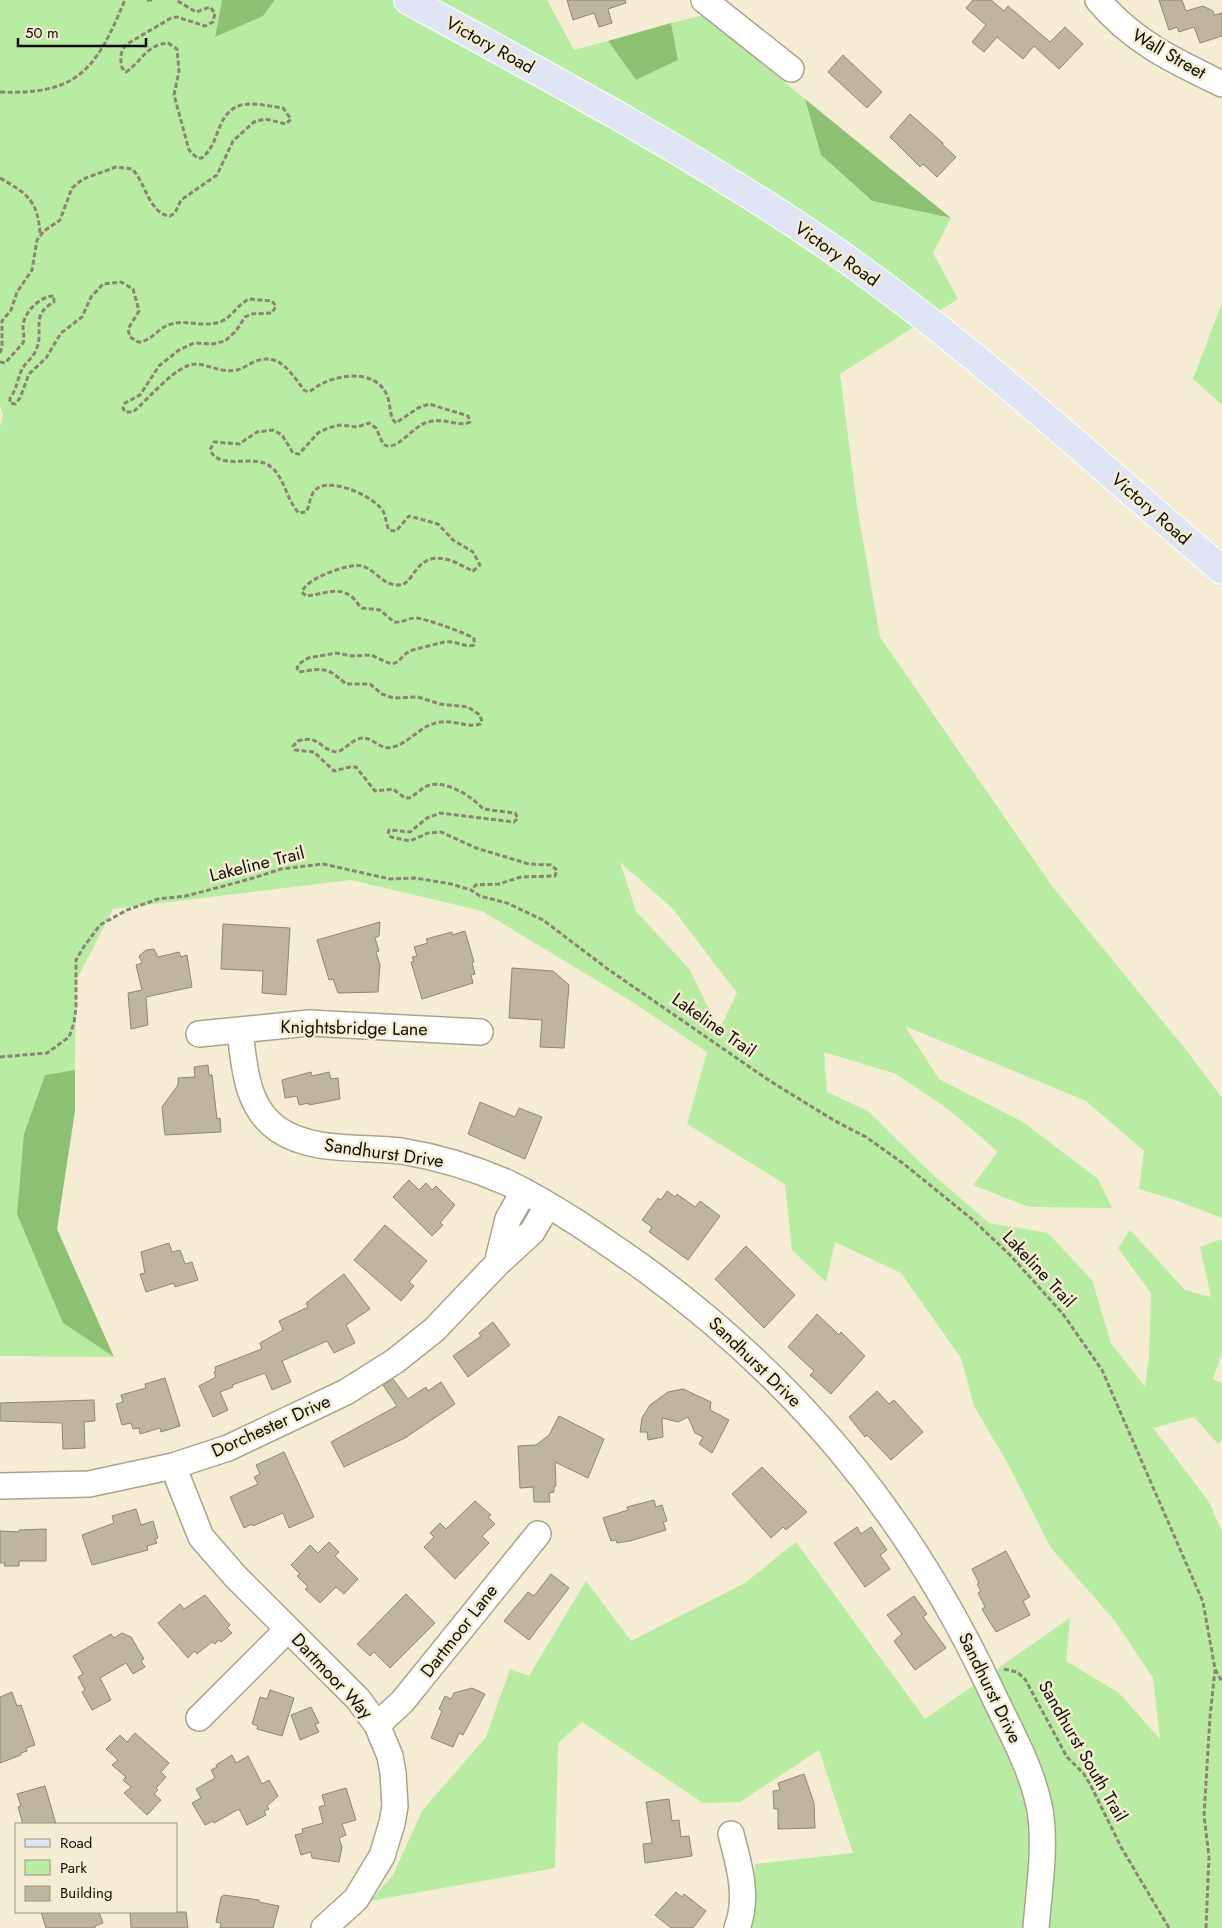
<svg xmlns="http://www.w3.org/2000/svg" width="1222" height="1928" font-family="Jost,sans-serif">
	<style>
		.green { fill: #b9eca3; fill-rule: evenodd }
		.forest { fill: #8cc073 }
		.building { fill: #bdb59d; stroke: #8e8770 }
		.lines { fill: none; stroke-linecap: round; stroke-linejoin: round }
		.minor-casing { stroke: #aba48c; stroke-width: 28 }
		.major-casing { stroke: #fff; stroke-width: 30 }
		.path { stroke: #898473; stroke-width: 3; stroke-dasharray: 5 2.5; stroke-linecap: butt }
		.minor { stroke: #fff; stroke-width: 25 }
		.major { stroke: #dfe5f4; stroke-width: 28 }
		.labels { text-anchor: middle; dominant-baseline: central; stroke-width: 5; stroke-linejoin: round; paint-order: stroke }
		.street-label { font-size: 18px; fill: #100e06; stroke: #f4edd3 }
	</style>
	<rect width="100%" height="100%" fill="#f4edd3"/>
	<path class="green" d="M0,0H222L215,36L263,16L275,0H547L574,50L608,41L636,80L678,60L671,23L703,15L805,99L821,155L871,201L951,218L933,253L958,299L840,374L857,506L880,637L1052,886L1190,1055L1222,1098V1218L1175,1200L1139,1189L1144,1151L1086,1101L905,1026L939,1079L1023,1122L1098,1179L1112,1208L1029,1207L973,1185L998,1152L948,1109L896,1074L824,1052L827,1092L868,1111L931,1173L989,1223L1048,1233L1092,1280L1111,1343L1145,1387L1149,1356L1151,1293L1118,1248L1130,1230L1185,1290L1211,1297L1200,1247L1222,1239V1353L1213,1379L1222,1383V1440L1218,1444L1194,1417L1153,1428L1209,1502L1222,1532V1928H748L755,1864L853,1853L819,1750L740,1802L703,1803L582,1722L558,1743L555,1868L370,1901L393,1875L422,1811L486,1737L510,1669L529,1676L586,1581L631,1641L745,1583L796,1542L925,1719L1070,1618L1066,1661L1119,1693L1160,1739L1153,1678L1115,1621L1051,1548L1007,1462L974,1406L961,1358L901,1273L835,1242L826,1282L792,1250L785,1184L687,1124L707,1052L634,1003L482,911L351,880L113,909L76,981L75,1070L45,1075L63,1323L114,1357L0,1356V426L3,416L0,405ZM620,862L673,909L737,993L719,1030L690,970L636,911Z
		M1222,303V405L1193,379Z"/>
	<path class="forest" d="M222,0H275L263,16L215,37Z
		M671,23L678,60L636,80L608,41Z
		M805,99L951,218L872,201L821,155Z
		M75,1070V1111L57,1229L114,1357L63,1323L17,1214L24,1134L45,1075Z"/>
	<path class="building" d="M567,0H625L626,3L608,9L612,23L599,27L594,13L573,20Z
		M973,0H991L1004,11L1008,6L1050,42L1065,27L1083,44L1059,69L1034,46L1023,59L997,37L984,52L972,42L986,25L966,8Z
		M1159,0H1182L1186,11L1203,6L1213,11L1214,15L1222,13V36L1200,43L1194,27L1179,32L1177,27L1169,30Z
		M843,55L882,92L867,108L828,72Z
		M910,114L943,143L942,144L956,157L937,177L923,164L920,167L890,137Z
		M380,922L379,936L375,938L379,951L376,952L380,965L378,992L338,993L333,979L329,980L317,940Z
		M223,924L290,928L286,995L262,993L263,971L221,969Z
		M465,931L474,962L472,963L475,974L471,975L473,983L422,999L411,962L414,961L412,957L417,956L414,947L428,943L426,939L452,932V935Z
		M154,949L158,957L179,952L181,957L187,955L192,987L146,997L148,1025L131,1029L128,993L142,990L136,965L142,963L139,956L146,950Z
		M512,968L553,971L569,985L564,1048L540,1047L542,1020L509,1018Z
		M208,1065L209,1075H212L217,1119L220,1118L221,1132L165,1135L162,1107L178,1085V1078L195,1077L194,1067Z
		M311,1072L312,1076L329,1072L331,1079L338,1078L340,1099L309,1105V1103L299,1105L297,1096L285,1098L282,1080Z
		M480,1102L515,1117L519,1108L542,1117L525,1159L468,1134Z
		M409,1180L419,1190L426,1183L432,1190L436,1186L455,1205L440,1223L443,1225L432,1236L393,1197Z
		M667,1191L675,1197L677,1194L695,1207L700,1201L720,1216L688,1260L649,1232L652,1227L642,1220L658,1198L661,1200Z
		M385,1225L427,1261L409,1282L414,1286L401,1301L354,1260Z
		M169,1243L172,1252L180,1250L185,1264L192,1262L198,1280L175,1287L174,1283L146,1292L140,1274L145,1273L141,1252Z
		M746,1246L795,1295L764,1328L715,1279Z
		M344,1274L370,1309L346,1325L355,1343L334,1353L327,1341L282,1361L291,1382L272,1390L265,1373L232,1385L233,1387L220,1392L228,1410L213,1417L199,1386L216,1377L214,1372L216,1371L215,1367L262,1349L260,1343L283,1330L279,1321L308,1307L306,1303Z
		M817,1314L839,1335L841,1332L865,1356L831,1394L810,1375L814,1371L788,1347Z
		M493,1322L510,1345L468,1377L453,1356L481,1336L479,1333Z
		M165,1378L180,1426L161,1432L160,1428L140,1434L139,1428L133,1429L131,1423L122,1425L116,1404L123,1402L121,1395L146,1388L145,1384Z
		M393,1379L408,1399L426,1387L428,1391L441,1382L455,1404L405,1438L344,1467L331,1442L397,1406L383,1385Z
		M683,1389L711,1402L710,1410L729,1420L712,1453L699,1444L703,1437L695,1433L688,1417L678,1422L662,1418L663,1437L648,1440L647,1432H640L642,1418L650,1405L668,1392Z
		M877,1391L889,1404L894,1400L923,1432L891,1460L867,1435L865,1437L849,1417Z
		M94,1400L95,1421L84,1422L85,1448L63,1449L62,1423L0,1421V1403Z
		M559,1416L604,1439L588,1478L555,1462L556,1486H554V1492L549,1493L550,1502H534L533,1487L520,1488L518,1446L536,1445L549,1435Z
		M284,1452L314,1517L289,1528L283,1513L253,1526L252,1524L244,1528L230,1497L258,1484L254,1477L260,1474L256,1465Z
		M762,1467L807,1512L786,1530L783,1527L771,1538L732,1494Z
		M654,1500L656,1507L662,1505L667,1521L663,1522L666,1530L630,1541L617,1543L616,1540L611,1541L603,1518L628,1510L627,1507Z
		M475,1501L491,1515L488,1517L495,1524L482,1536L489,1543L455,1579L424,1547L434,1537L430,1533L440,1523L446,1529Z
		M136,1509L141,1525L153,1521L158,1538L155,1539L157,1543L147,1546L148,1550L92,1565L82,1535L114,1523L112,1516Z
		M857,1527L861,1534L871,1527L887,1550L880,1555L890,1569L865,1587L834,1543Z
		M46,1529V1561H19V1566H4L5,1563H0V1531L19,1532V1530Z
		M329,1542L339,1552L335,1556L358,1579L344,1594L336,1587L320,1603L305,1589L308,1587L297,1576L300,1574L291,1565L310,1545L318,1553Z
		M1006,1551L1030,1597L1023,1601L1030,1615L996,1632L982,1609L985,1607L978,1593L981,1591L977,1584L979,1583L972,1569Z
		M551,1574L569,1588L529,1640L504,1621L528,1592L534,1596Z
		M406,1594L435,1623L390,1668L374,1652L370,1656L357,1644Z
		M205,1595L230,1625L227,1628L232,1633L221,1642L219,1640L215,1644L212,1642L197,1654L194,1651L188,1658L158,1623L180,1604L184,1609Z
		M914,1596L927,1614L923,1617L946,1648L915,1670L894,1641L902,1634L887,1615Z
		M122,1633L131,1637L144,1659L141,1661L145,1667L133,1674L126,1663L100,1678L111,1700L92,1710L82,1692L85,1690L78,1677L83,1674L73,1656L111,1634L114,1638Z
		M472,1688L485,1694L463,1735L459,1733L453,1747L431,1738L442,1711L439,1709L445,1696L451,1699L454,1693Z
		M270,1690L294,1698L282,1736L257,1729L258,1726L252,1724L260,1697L267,1699Z
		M12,1692L17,1706L21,1705L35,1745L26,1748L27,1751L21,1753V1755L0,1763V1697Z
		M311,1707L319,1723L315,1724L319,1732L300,1740L291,1715Z
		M135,1733L169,1763L161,1772L166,1777L156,1788L158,1790L154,1794L161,1800L147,1815L124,1793L131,1787L123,1780L126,1777L112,1765L118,1760L106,1749L120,1735L127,1742Z
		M232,1755L236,1763L248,1756L262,1784L269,1780L278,1796L267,1806L269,1809L264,1811L266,1815L247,1825L239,1809L214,1823L213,1821L205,1825L192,1803L201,1798L196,1789L215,1778L211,1770L217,1767L216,1765Z
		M804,1774L814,1803L815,1828L778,1829V1809H774L773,1791L780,1790L778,1783Z
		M45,1786L56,1824H23L18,1807L21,1806L17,1794Z
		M346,1788L356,1820L342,1824L346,1835L339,1838L342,1847L339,1862L312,1858L311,1852L301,1855L295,1835L303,1833L302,1829L323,1823L319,1807L325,1805L322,1795Z
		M669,1799L672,1821L679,1820L681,1837L689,1836L692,1856L645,1863L643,1844L652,1843L646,1802Z
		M676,1892L682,1897L684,1894L706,1911L693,1928H671L655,1915Z
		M224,1895L259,1900V1902L279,1906L273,1928H220L221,1923L216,1922L221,1897Z
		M41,1912H99L103,1923L95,1926V1928H46Z
		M130,1912H186L188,1928H131Z"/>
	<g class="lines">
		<g class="minor-casing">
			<path id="minor" d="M704,0L791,69
				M1098,0C1133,42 1174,61 1222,84
				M240,1030C244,1066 246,1108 279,1130C314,1153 362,1146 401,1151C438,1157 474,1168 508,1183C555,1206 599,1237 642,1267C797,1380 908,1514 990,1688C1008,1727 1032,1767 1040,1810C1046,1848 1039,1889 1036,1928
				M199,1034L309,1023L480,1032
				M497,1264L508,1219L524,1191
				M173,1466L201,1537L235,1576L358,1699L377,1725L390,1756L393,1773L395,1806L392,1823L382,1856L356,1899L324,1928
				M0,1486L89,1484L173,1466L228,1448L346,1392L395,1361L434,1330L497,1264L532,1232L548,1205
				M199,1718L288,1629
				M377,1725L402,1702L538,1534
				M731,1834C739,1865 749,1897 737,1928"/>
		</g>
		<g class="major-casing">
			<path id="major" d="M408,0C547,76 687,150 819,240C962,337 1090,458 1222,570"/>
		</g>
		<path class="path" d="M147,0H152
			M0,92C79,95 96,69 125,0
			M0,178C28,194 38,201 40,234
			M0,353L2,347V321L11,310L17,292L32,270L37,240L44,231L60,220L72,188L83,179L116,167L132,169C145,181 149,214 170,216L175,213L181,200L217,175L233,141L254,122L265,119L286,124L291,119L283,108C253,104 231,95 218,131C214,142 211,150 202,158H197L189,150L174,95L179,71L177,49L168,43C146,45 142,61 126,72L122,68C120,58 120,51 127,44L171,18L177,17L205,26L213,22L215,13L210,7L196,12L176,0
			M0,362L5,363L23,343C25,337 23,332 23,326C24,312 40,296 54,296V302C29,316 45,330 36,350C33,358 26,362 22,369C17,380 17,389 10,398V403L15,404L20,398L29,374L46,358L61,333L82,317L91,297L103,284L121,282L133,289L139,311L128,329L130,337L138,342C150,342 158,329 168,325C186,318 205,329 222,321C233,316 238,304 249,299L272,301L276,306L272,313L251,314L245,317L236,331L225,341L213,344L194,343L179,350L159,366L140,395L125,403L123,408L125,412H133C148,400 176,364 196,364C210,365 221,373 237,370C243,369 248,364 254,362C279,351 291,373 304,390L308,392C313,390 317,386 321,384C343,373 379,370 388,398C391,407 389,417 396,423L418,408L429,404L468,416L470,422C461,428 442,416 425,423C410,429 396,453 383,444L376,428L369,423L357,427L340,425L328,428L318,433L299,454L293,453L282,435L273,430L257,432L239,444L214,442L210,450C218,469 249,457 264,463C284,470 285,499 299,513L306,512C310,506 309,499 313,493C324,473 374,496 383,511C386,516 386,524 389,530L396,531L409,516L438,524L453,540L473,552L480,565L473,571C464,567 455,561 445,559C414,553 415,585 399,585C383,586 376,570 362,566C349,563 306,578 302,592L306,596C321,595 337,586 351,596C355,599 358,605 362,608L380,610L394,622C402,623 408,618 416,618C424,618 472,635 474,639V645C465,648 455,640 444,642C437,644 415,649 410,651C402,655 400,663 391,664L371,655L352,656L336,653L308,658L299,664L297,668L299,672C324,668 327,667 346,684H370L382,694L393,698L418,697L440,704L468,707L480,715L482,722L480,724C468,728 454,720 441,722C421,724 411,742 393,747C381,751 375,739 364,738C352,738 347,749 337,752C320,750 319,734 298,741L293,746L295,750L314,752L334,771L350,767H356L375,791L393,789L405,798H409C416,795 422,787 430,785C447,781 472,796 483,809L515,813L518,818L514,822L440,813L427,818L410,832L389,830L388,834L391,837L410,841L428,833L441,832L476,848L529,864L551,865L557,870L555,876L521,877L499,884L476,885L471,890
			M0,1057L47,1053L69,1037L74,1023L76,1007V960L83,948L100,925L127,910L158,899L186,896L250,879L281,869L323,864L390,879L415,878L451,884L471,890L480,896L507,903L543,920L609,970L770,1081L835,1121L866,1137L904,1164L973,1220L1010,1255L1063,1314L1102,1370L1203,1602L1215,1669L1222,1682
			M1004,1669L1017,1672L1025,1679L1067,1757L1084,1774L1091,1786L1121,1847L1169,1928
			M1206,1928L1209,1856L1204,1816L1210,1717L1215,1670"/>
		<use href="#minor" class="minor"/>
		<use href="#major" class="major"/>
	</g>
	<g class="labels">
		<g class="street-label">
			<text transform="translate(490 45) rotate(29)">Victory Road</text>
			<text transform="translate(1169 54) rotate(30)">Wall Street</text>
			<text transform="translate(837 254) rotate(35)">Victory Road</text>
			<text transform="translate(1151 509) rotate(41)">Victory Road</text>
			<text transform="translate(257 864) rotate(-14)">Lakeline Trail</text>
			<text transform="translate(714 1025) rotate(35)">Lakeline Trail</text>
			<text transform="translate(354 1028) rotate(1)">Knightsbridge Lane</text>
			<text transform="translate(384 1153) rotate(8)">Sandhurst Drive</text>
			<text transform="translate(1039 1269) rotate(47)">Lakeline Trail</text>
			<text transform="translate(755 1362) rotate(44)">Sandhurst Drive</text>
			<text transform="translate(271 1426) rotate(-24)">Dorchester Drive</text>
			<text transform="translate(459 1631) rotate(-52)">Dartmoor Lane</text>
			<text transform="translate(332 1676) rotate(47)">Dartmoor Way</text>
			<text transform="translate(990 1688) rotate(64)">Sandhurst Drive</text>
			<text transform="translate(1083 1751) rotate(60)">Sandhurst South Trail</text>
		</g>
	</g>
	<rect x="15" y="1823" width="162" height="90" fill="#f4edd3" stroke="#999481"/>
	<rect x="25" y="1839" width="25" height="8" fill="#dfe5f4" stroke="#999481"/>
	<text x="60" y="1848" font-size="15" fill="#100e06">Road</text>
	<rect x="25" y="1860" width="25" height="15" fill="#b9eca3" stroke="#999481"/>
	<text x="60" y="1873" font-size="15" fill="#100e06">Park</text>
	<rect x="25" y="1886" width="25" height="15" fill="#bdb59d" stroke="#999481"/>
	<text x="60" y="1898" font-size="15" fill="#100e06">Building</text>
	<path d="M18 38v8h128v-8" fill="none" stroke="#100e06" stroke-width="2.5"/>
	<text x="25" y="38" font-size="15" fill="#100e06" stroke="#f4edd3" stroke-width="4" paint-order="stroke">50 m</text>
</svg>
